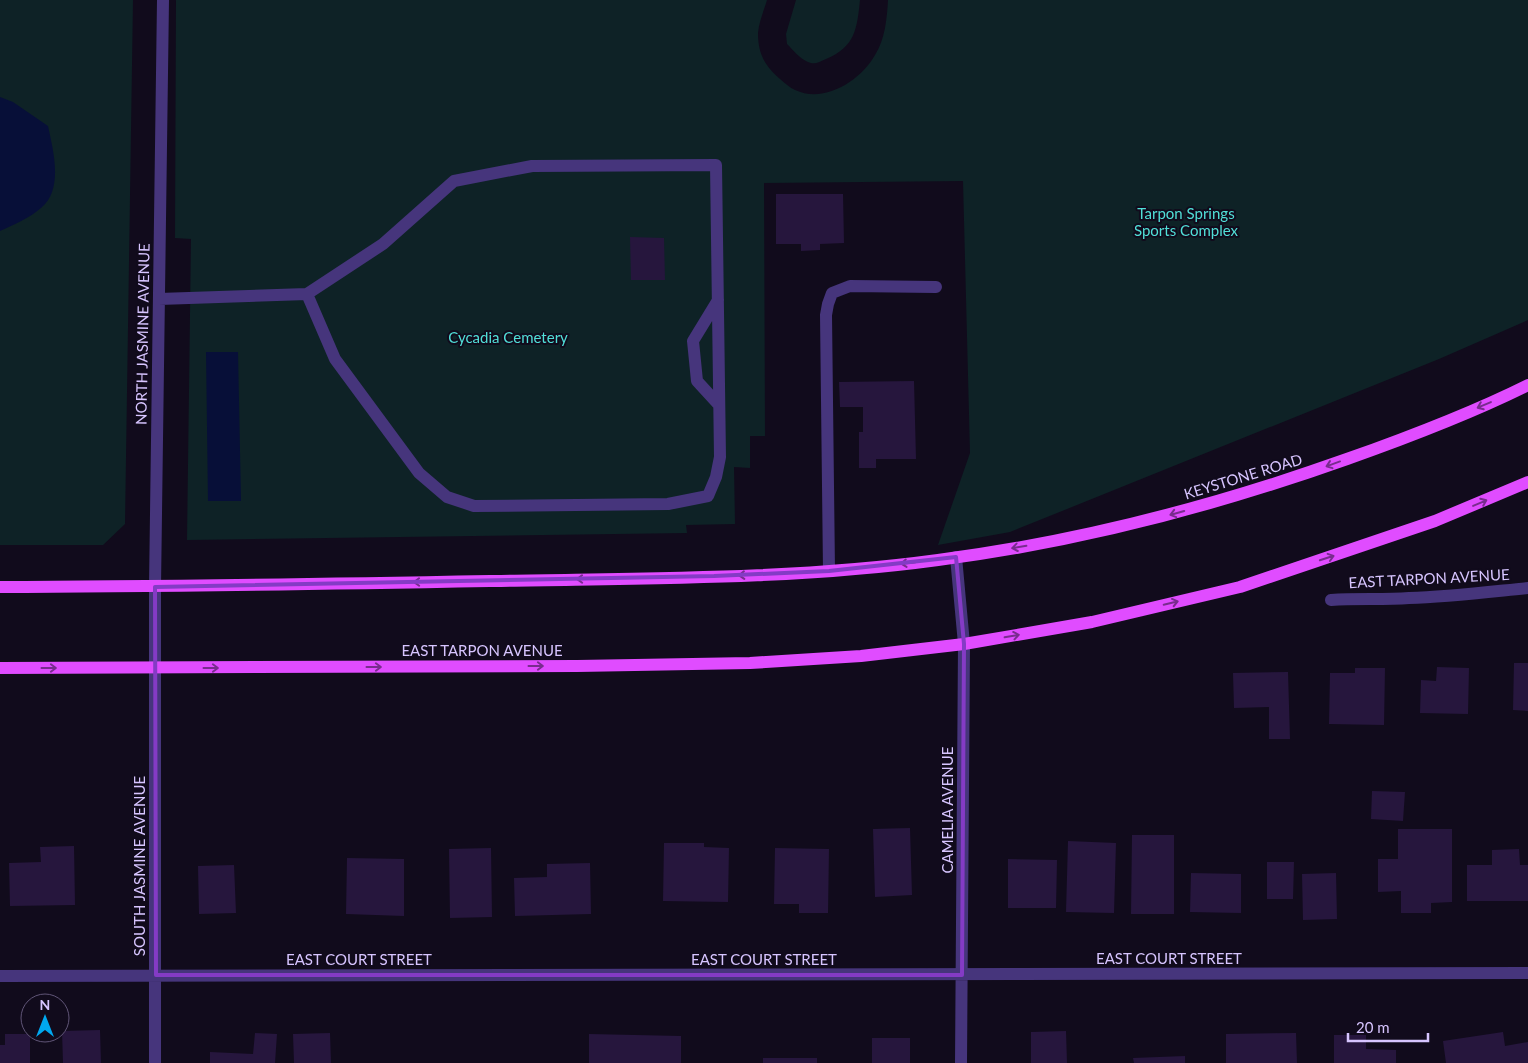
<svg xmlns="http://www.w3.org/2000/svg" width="1528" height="1063" font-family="Lato,sans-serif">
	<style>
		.green { fill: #0e2226 }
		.water { fill: #070f38 }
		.building { fill: #26163d }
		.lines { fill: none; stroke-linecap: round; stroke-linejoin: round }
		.minor { stroke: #46357c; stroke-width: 12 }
		.major { stroke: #e04cff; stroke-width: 12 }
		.oneway { stroke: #782c8e }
		.marked { fill: none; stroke: #843bc5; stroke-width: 4; stroke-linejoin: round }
		.labels { text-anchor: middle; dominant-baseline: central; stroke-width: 4; stroke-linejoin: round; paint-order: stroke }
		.park-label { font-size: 15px; fill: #51dfd8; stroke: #110b1c }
		.street-label { font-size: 15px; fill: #d7c5ff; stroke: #110b1c }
	</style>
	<rect width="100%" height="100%" fill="#110b1c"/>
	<path class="green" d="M0,0H133L125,524L103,545H0Z
		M176,0H767C764,10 759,22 758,33C758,54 765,66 780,79C785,83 790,88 795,90C825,104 861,80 875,55C885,40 887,18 888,0H1528V320L1439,359L1010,532L938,545L970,453L963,181L764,183L765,436H750V468L734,467L735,524L686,525L687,533L187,540L191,239L175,238Z
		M796,0H860C857,29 855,47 826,59C819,62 815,65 808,62C800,59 793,50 787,44L786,34Z"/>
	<path class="water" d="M0,97L13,102L48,126C53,150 64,189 41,208C30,218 13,225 0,231Z
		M206,352H238L241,501H208Z"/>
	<path class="building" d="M776,194H843L844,243L820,244V250L801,251V244H776Z
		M630,237L664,238L665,280H631Z
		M914,381L916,459H876V468H859V432H863V407H840L839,382Z
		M1514,663H1528V711L1513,710Z
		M1437,667L1469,668L1468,714L1420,713L1421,680L1436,681Z
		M1355,668H1385L1384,725L1329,724L1330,673H1355Z
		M1288,672L1290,739H1269V707L1234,708L1233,673Z
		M1372,791L1405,792L1403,821L1371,819Z
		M910,828L912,895L875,897L873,829Z
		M1398,829H1452V902L1431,903V913H1401V891L1378,892V859H1398Z
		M1132,835H1174V914H1131Z
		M1068,841L1116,843L1114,913L1066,912Z
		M664,843H704V847L729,848L728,902L663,901Z
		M74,846L75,905L10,906L9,863L41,862L40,847Z
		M491,848L492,917L450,918L449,849Z
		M775,848L829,849L828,913H799V904H774Z
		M1519,849L1520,865H1528V901H1467V865H1492V850Z
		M347,858L404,859V916L346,914Z
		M1008,859L1057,860L1056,908H1008Z
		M1267,862H1294L1293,899H1267Z
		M590,863L591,914L515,916L514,878L547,877V864Z
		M234,865L236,913L199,914L198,866Z
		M1191,873L1241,874V913L1190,912Z
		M1336,873L1337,919L1303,920L1302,874Z
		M100,1030L101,1063H63L62,1031Z
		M1066,1031L1067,1063H1031V1032Z
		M1503,1032L1505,1046L1528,1042V1063H1446L1443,1041Z
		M255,1033L277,1034L275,1063H210V1052L253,1054Z
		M330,1033L331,1063H294L293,1034Z
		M1296,1033L1297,1063H1226V1034Z
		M5,1034H30V1063H0V1045H5Z
		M589,1034L681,1036V1063H589Z
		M1334,1035H1366V1049L1396,1050V1063H1334Z
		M872,1038H910V1063H872Z
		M1185,1056V1063H1134L1133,1058Z
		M763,1058H817V1063H763Z"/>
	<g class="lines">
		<path class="minor" d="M159,299L307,294L383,244L454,181L532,166L716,165L720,457L716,477L708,496L668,504L474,506L447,497L419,473L335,359L307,294
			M718,300L693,341L697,381L719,405
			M956,557L964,644L961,1063
			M829,571L826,315L828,304L832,293L850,286L936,287
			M1331,600C1357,598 1383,600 1409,598C1448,597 1488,592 1528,588
			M0,976L1528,973
			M155,1063V587L163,0"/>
		<path class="major" d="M0,587C164,587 328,584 493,581C641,578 791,580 938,560C1077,542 1215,506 1347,459C1409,437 1470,414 1528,385
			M0,668L577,666L750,663L861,656L964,644L1092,622L1240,587L1435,521L1528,482"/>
	</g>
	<defs><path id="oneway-shaft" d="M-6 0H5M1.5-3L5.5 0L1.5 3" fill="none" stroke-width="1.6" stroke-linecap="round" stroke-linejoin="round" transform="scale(1.25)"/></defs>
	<g class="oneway">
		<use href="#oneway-shaft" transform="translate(1484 405) rotate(157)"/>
		<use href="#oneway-shaft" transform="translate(1333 464) rotate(160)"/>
		<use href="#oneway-shaft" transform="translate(1480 503) rotate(-23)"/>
		<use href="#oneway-shaft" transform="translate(1177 513) rotate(164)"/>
		<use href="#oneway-shaft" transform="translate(1019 547) rotate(171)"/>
		<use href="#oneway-shaft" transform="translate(1327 558) rotate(-18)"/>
		<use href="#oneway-shaft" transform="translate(908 563) rotate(174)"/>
		<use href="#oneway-shaft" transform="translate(746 575) rotate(177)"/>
		<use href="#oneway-shaft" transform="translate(584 579) rotate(179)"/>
		<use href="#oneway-shaft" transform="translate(421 582) rotate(179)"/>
		<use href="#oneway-shaft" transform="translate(1171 603) rotate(-13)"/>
		<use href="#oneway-shaft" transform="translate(1012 636) rotate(-10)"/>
		<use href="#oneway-shaft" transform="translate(536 666)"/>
		<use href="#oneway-shaft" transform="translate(374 667)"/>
		<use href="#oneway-shaft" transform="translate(49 668)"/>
		<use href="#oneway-shaft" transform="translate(211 668)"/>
	</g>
	<path class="marked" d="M956,557L964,644L962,975H156L155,587L714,576L829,571Z"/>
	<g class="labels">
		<g class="park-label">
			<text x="1186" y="213">Tarpon Springs<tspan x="1186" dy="17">Sports Complex</tspan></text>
			<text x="508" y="337">Cycadia Cemetery</text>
		</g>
		<g class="street-label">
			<text transform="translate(142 334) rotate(-89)">NORTH JASMINE AVENUE</text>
			<text transform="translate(1243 476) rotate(-17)">KEYSTONE ROAD</text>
			<text transform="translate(1429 578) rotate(-3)">EAST TARPON AVENUE</text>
			<text x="482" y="650">EAST TARPON AVENUE</text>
			<text transform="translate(947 810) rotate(-90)">CAMELIA AVENUE</text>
			<text transform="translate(139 866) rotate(-90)">SOUTH JASMINE AVENUE</text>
			<text x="1169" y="958">EAST COURT STREET</text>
			<text x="359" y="959">EAST COURT STREET</text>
			<text x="764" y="959">EAST COURT STREET</text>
		</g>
	</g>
	<g transform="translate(45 1018)"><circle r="24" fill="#110b1c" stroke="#605577"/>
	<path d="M0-4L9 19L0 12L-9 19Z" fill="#00a8f0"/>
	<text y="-8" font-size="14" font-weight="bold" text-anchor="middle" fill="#d7c5ff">N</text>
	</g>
	<path d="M1348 1033v8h80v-8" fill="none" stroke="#d7c5ff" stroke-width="2.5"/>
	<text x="1356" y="1033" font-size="15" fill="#d7c5ff" stroke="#110b1c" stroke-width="4" paint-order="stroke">20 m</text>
</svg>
